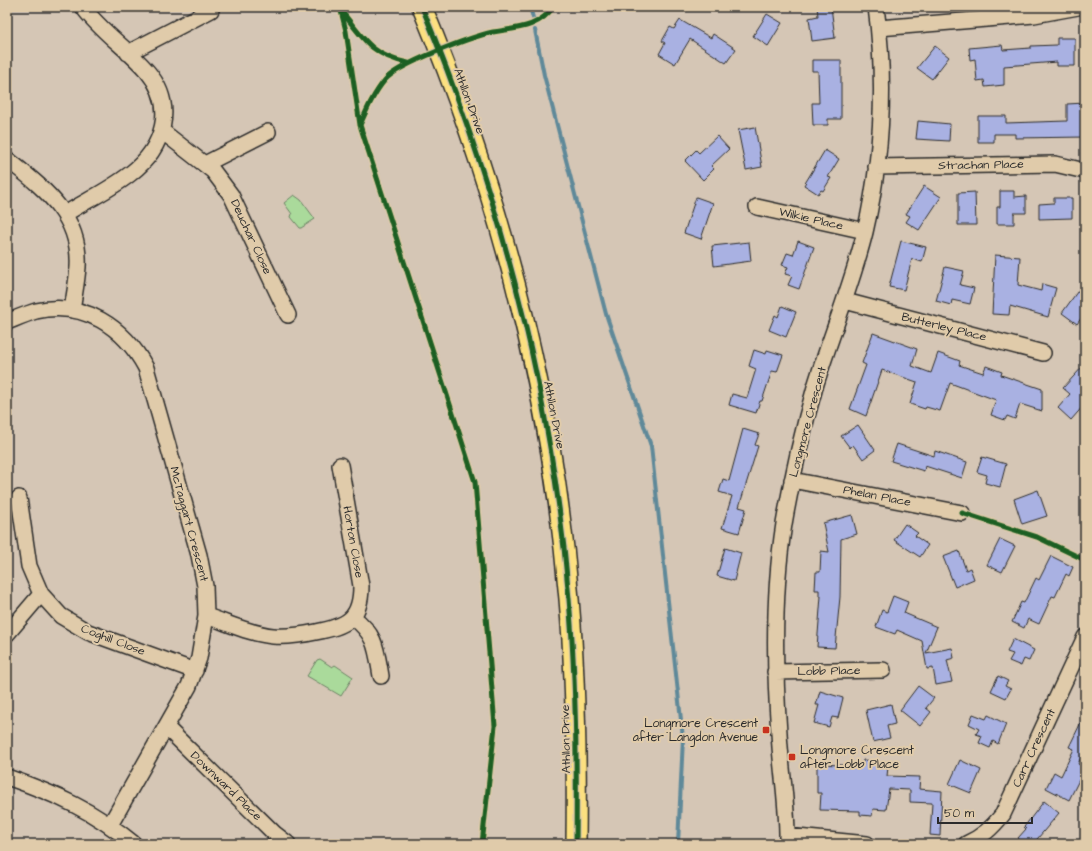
<svg xmlns="http://www.w3.org/2000/svg" width="1092" height="851" font-family="'Architects Daughter',sans-serif">
	<style>
		.green { fill: #aada9b; stroke: #6a8263 }
		.lines { fill: none; stroke-linecap: round; stroke-linejoin: round }
		.stream { stroke: #5f8999; stroke-width: 4 }
		.building { fill: #a9b1e2; stroke: #2b2b2b }
		.minor-casing { stroke: #2b2b2b; stroke-width: 18 }
		.major-casing { stroke: #2b2b2b; stroke-width: 22 }
		.minor { stroke: #e0cbaa; stroke-width: 15 }
		.major { stroke: #fce080; stroke-width: 19 }
		.cycleway-casing { stroke: #e0cbaa; stroke-width: 8 }
		.cycleway { stroke: #1b5e20; stroke-width: 5 }
		.poi-dot { fill: #c8321e; stroke: #e0cbaa; stroke-width: 1.5 }
		.labels { text-anchor: middle; dominant-baseline: central; stroke-width: 4; stroke-linejoin: round; paint-order: stroke }
		.street-label { font-size: 12px; fill: #2b2b2b; stroke: #e0cbaa }
		.poi-label { font-size: 12px; fill: #2b2b2b; stroke: #e0cbaa; text-anchor: end }
	</style>
	<rect width="100%" height="100%" fill="#d5c6b5"/>
	<filter id="ink" filterUnits="userSpaceOnUse"><feTurbulence type="fractalNoise" baseFrequency=".025" numOctaves="2"/><feDisplacementMap in="SourceGraphic" scale="8" xChannelSelector="R" yChannelSelector="G"/><feConvolveMatrix kernelMatrix="1 2 1 2 8 2 1 2 1" color-interpolation-filters="sRGB"/></filter>
	<g filter="url(#ink)">
		<path class="green" d="M294,195L301,200L315,219L301,228H300L291,217L292,214L284,203Z
			M320,659L332,667L335,665L353,677L341,696L307,676L317,660Z"/>
		<g class="lines">
			<path class="stream" d="M530,7L533,18
				M535,30L544,75L606,314L651,446L683,738L678,844"/>
		</g>
		<path class="building" d="M817,7H831L835,38L812,41L809,18L818,16Z
			M767,14L782,23L768,46L753,36Z
			M680,20L711,38L713,34L736,49L726,63L690,39L675,64L659,54L665,43L662,41L670,27L674,29Z
			M1057,38H1075V66H1057V62L1004,66V85L985,87L984,80L977,81L975,59L970,60L969,48L1002,45L1003,50L1031,48V46L1057,45Z
			M935,46L949,57L932,79L917,68Z
			M812,60H841V119H828V125H813L812,103H819L818,71H812Z
			M1085,103V137L1015,138V134H994V142H978V116H1006V123L1067,121V104Z
			M918,121L950,124L949,141L916,139Z
			M755,127L762,167L746,170L738,130Z
			M717,136L729,149L711,166L714,169L703,180L685,161L696,150L699,153Z
			M825,150L839,159L828,177L831,178L823,191L821,190L818,194L804,185Z
			M924,186L941,197L919,230L906,222L910,216L906,214Z
			M1000,191H1014V197L1026,196V213H1014V224H997V207H1000Z
			M975,192L976,225H958V193Z
			M696,197L713,203L701,239L684,233Z
			M1054,198H1072V218L1039,219V204L1054,203Z
			M798,241L814,247L799,289L788,285L792,276L785,274L788,267L782,265L787,253L793,255Z
			M901,241L926,247L922,262L912,259L904,290L889,287Z
			M749,242L751,261L714,266L712,246Z
			M995,255L1020,257L1018,285L1041,291L1042,284L1056,288L1048,317L1010,306L1009,315L992,314Z
			M945,267L964,271L960,285L974,288L970,304L952,300L951,305L936,301Z
			M1085,281V313L1077,324L1062,313Z
			M782,306L796,312L786,337L769,330L775,315L778,317Z
			M873,333L917,349L912,366L931,373L938,353L960,361L959,365L983,373L986,366L1002,372L1001,375L1042,389V411L1020,404L1015,419L1007,416L1005,420L991,415L996,400L950,383L940,411L926,407L925,409L910,404L917,382L882,370L866,416L850,409L866,365L862,363Z
			M754,350L766,354L767,350L783,355L777,372L772,371L762,401H760L756,413L729,405L732,394L747,398L756,369L749,366Z
			M1085,364V404L1071,420L1058,408L1070,394L1063,388Z
			M858,425L875,450L863,459L853,445L850,448L841,436Z
			M743,429L759,434L755,445L758,446L739,507L746,509L739,533L722,528L732,496L719,492L723,479L729,481Z
			M897,444L934,456L935,451L967,462L962,478L925,466L924,471L891,461Z
			M982,457L1006,464L1000,487L985,483L987,475L977,472Z
			M1038,490L1047,516L1022,524L1014,499Z
			M852,515L857,534L841,539L840,597L835,648L817,647L821,596H819V590H815L816,572H820L821,551L829,552L823,523Z
			M905,524L918,533L915,536L928,545L920,557L894,540Z
			M1000,539L1015,546L1002,572L987,565Z
			M725,548L741,553L734,581L717,576Z
			M959,551L966,570L970,568L974,579L955,587L943,557Z
			M1051,556L1073,567L1069,576L1066,574L1055,597L1052,596L1039,624L1028,619L1024,628L1012,622L1021,602L1024,603L1036,578L1039,580Z
			M893,596L908,602L904,613L937,627L926,653L952,648L954,658L947,660L952,682L936,685L933,668L927,669L922,641L897,630L895,634L876,627L882,610L887,612Z
			M1013,639L1034,650L1029,661L1024,659L1021,666L1009,661L1013,654L1007,652Z
			M998,676L1008,681L1005,686L1011,689L1006,698L991,691Z
			M918,686L934,698L926,708L931,712L920,726L900,710Z
			M820,691L843,698L838,718L832,717L829,727L814,723L819,705H816Z
			M891,704L895,724L887,726L890,738L873,742L866,710Z
			M973,714L986,719L988,715L1006,724L998,744L993,741L990,748L979,743L982,736L976,734L979,729L969,724Z
			M1085,714V754L1083,753L1078,764L1085,768L1069,800L1046,788L1054,772L1061,776L1074,749L1069,747Z
			M863,760L877,761V766L888,767L887,776L920,777L919,789L942,791L940,836L930,835L932,803L910,802V790L889,789L886,810L873,809L872,816L860,815V811L820,810L821,793H817V764L863,766Z
			M960,760L981,770L971,793L949,784Z
			M1044,801L1059,813L1033,844H1025L1018,838L1026,829L1024,827Z"/>
		<g class="lines">
			<g class="minor-casing">
				<path id="minor" d="M879,28L1034,15L1078,7
					M128,53L211,10
					M162,131L213,171L231,195L288,315
					M7,159C43,188 81,215 78,267C77,281 74,296 72,310
					M205,164L268,132
					M876,167L1055,164L1085,171
					M757,207L865,231
					M65,214C86,201 111,189 130,174C164,148 177,106 147,71C127,48 101,32 83,7
					M845,301L1043,353
					M7,322C17,318 26,314 36,311C84,300 124,327 146,368L199,555L205,586L206,616L199,658L189,686L110,825
					M792,480L962,513
					M19,498L29,566L41,594L61,616L88,632L195,671
					M206,616C228,623 251,634 273,636C287,637 302,635 316,632C346,626 361,620 361,586L340,465
					M353,617C376,635 376,648 381,676
					M7,634L41,594
					M775,672L883,670
					M166,727L275,834L288,844
					M7,777C56,794 94,811 134,844
					M787,836L867,844
					M787,844C788,807 781,770 779,733C774,664 773,593 784,524C792,478 802,432 815,387C831,335 852,285 865,232C882,159 886,82 876,7
					M966,844C982,837 992,828 1003,814L1085,637"/>
			</g>
			<g class="major-casing">
				<path id="major" d="M422,7C500,195 552,395 569,599C576,680 577,762 576,844"/>
			</g>
			<use href="#minor" class="minor"/>
			<use href="#major" class="major"/>
			<g class="cycleway-casing">
				<path id="cycleway" d="M340,7L346,31L360,125L475,482L495,726L482,844
					M422,7C500,195 552,395 569,599C576,680 577,762 576,844
					M344,14C364,40 373,56 408,63
					M360,125C367,109 374,93 385,80C398,64 471,37 493,32C516,28 539,28 553,7
					M962,513L1037,537L1085,560"/>
			</g>
			<use href="#cycleway" class="cycleway"/>
		</g>
	</g>
	<g class="poi-dot">
		<rect x="762" y="726" width="8" height="8" rx="2"/>
		<rect x="788" y="753" width="8" height="8" rx="2"/>
	</g>
	<g class="labels">
		<g class="street-label">
			<text transform="translate(469 101) rotate(70)">Athllon Drive</text>
			<text transform="translate(981 165) rotate(-1)">Strachan Place</text>
			<text transform="translate(811 219) rotate(13)">Wilkie Place</text>
			<text transform="translate(251 237) rotate(65)">Deuchar Close</text>
			<text transform="translate(944 327) rotate(14)">Butterley Place</text>
			<text transform="translate(554 415) rotate(79)">Athllon Drive</text>
			<text transform="translate(808 422) rotate(-75)">Longmore Crescent</text>
			<text transform="translate(877 496) rotate(11)">Phelan Place</text>
			<text transform="translate(189 524) rotate(75)">McTaggart Crescent</text>
			<text transform="translate(353 542) rotate(80)">Horton Close</text>
			<text transform="translate(113 640) rotate(21)">Coghill Close</text>
			<text transform="translate(829 671) rotate(-1)">Lobb Place</text>
			<text transform="translate(566 739) rotate(-91)">Athllon Drive</text>
			<text transform="translate(1034 748) rotate(-65)">Carr Crescent</text>
			<text transform="translate(226 786) rotate(44)">Downward Place</text>
		</g>
		<g class="poi-label">
			<text x="758" y="723">Longmore Crescent<tspan x="758" dy="14">after Langdon Avenue</tspan></text>
			<text x="800" y="750" text-anchor="start">Longmore Crescent<tspan x="800" dy="14">after Lobb Place</tspan></text>
		</g>
	</g>
	<rect width="1092" height="851" fill="none" stroke="#e0cbaa" stroke-width="24"/>
	<rect x="12" y="12" width="1068" height="827" fill="none" stroke="#2b2b2b" stroke-width="1.5" filter="url(#ink)"/>
	<path d="M938 817v6h94v-6" fill="none" stroke="#2b2b2b" stroke-width="2"/>
	<text x="944" y="817" font-size="12" fill="#2b2b2b" stroke="#e0cbaa" stroke-width="3" paint-order="stroke">50 m</text>
</svg>
